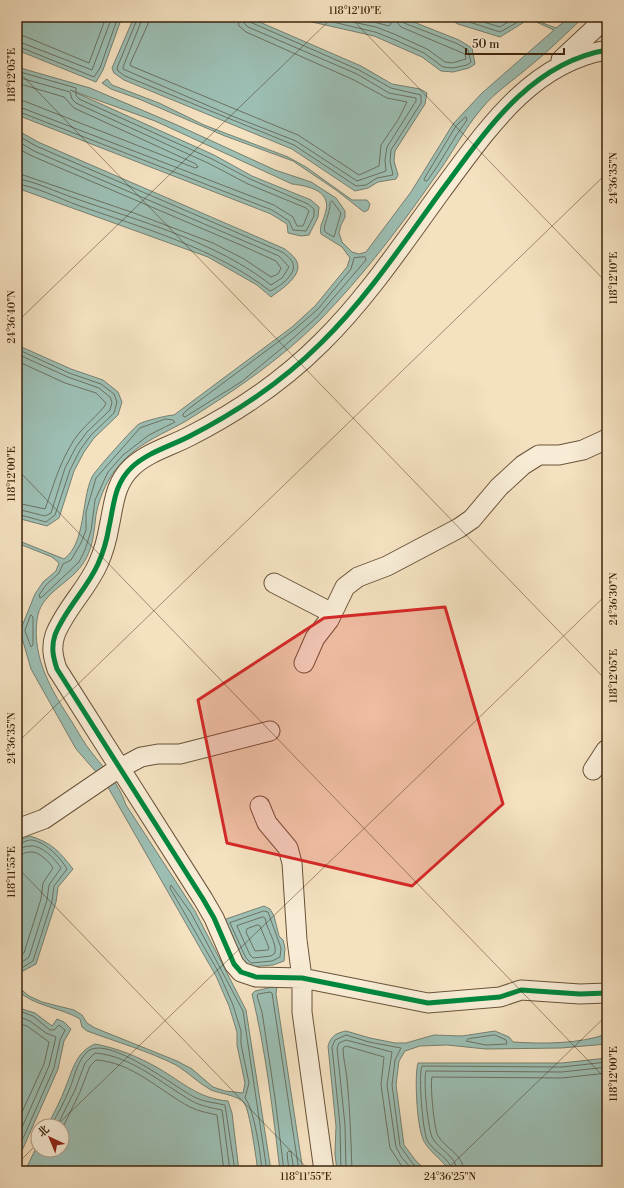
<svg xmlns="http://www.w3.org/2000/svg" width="624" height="1188" font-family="'Libre Bodoni','Noto Serif SC',serif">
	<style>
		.water { fill: #9cbeb3; stroke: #768070 }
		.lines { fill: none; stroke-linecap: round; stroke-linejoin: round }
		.shore { stroke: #6c7160; stroke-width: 1 }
		.minor-casing { stroke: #6a5339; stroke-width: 21 }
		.minor { stroke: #f8ecd6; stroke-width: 19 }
		.cycleway-casing { stroke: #f8ecd6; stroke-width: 8 }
		.cycleway { stroke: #00873e; stroke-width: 5 }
		.marked { fill: #d62828; fill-opacity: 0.2; stroke: #d62828; stroke-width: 3; stroke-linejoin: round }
		.ticks { fill: none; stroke: #3c240c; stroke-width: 1; stroke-opacity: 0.45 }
		.neatline { fill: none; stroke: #3c240c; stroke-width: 1.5 }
		.ticks-label { font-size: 10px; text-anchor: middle; fill: #3c240c }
	</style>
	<rect width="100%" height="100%" fill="#f4e1c0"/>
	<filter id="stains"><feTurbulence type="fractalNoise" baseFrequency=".005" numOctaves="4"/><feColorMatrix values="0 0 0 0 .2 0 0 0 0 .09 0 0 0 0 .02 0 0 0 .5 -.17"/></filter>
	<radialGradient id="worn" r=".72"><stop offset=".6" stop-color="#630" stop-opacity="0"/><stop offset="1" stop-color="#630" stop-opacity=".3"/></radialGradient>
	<path class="water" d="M17,17H122L103,70L96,82L17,50Z
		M134,17H248L361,66L392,84L420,89L427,93L425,104L395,151L394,161L398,175L396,179L378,182L368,188L355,191L292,149L124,80L114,73L112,68Z
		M303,17H401L459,40L472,48L475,64L469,68L453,72L441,71L422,57L374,36L312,22Z
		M446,17H535L540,22L556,28L570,17H584C566,33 549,51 530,66C514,80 495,92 482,108C464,129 452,154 435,177C401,226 362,277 320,320C280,360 234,391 186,421C165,433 141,442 124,460C109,475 100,494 96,515C94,532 93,550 82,565C68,585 40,593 37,620C32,659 52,691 72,722C78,732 84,743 92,753C106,771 118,782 126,805L195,911L246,1010L271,1171H258C256,1159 250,1110 244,1103C238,1095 221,1094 211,1090C198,1083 188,1072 176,1065C148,1051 117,1042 87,1031L82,1027L80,1019C60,1007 35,1007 17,990V986L29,996L42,1002L74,1010L82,1015L87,1023L95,1028L177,1061L192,1069L213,1087L225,1091L243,1093L245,1083L237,1045V1032L229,1006L216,976L105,782L76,749L31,669L20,631L35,594L43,582L56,571L59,563L52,557L17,543V540L64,559C86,543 81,500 92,477C93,473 135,426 139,424C144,421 168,415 174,415L292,327L315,306L347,267L350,258L342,247L321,234C319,226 323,222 325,214C333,191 309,186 292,184L155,121L70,90L214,155L252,176L311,200L319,207L318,217L309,235L301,236L288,233L287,224L271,214L17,115V67L90,88L177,125L275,170L311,182L336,198L345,211V217L341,225L339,233L342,242L352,252L359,254L366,252L411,192L453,124L482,93L554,30L532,20L526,21L500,37L458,24Z
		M107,79L112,85L159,103L204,125L288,157L306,167L352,200H367L370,204L368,210L364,212L336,190L293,161L225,136L139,99L111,89L102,83Z
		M17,130L38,142L285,249C288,252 294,256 296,260C305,275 280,290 271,297L257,285L208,257L17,188Z
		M17,345L71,369L103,380L118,392L122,402L118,415L94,438L84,452L74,471L59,518L47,526L17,518Z
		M30,836C52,843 59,851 73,869L58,887L56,902L36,964L23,971L17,970V841Z
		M264,906L270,909L274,916L279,936L283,940L285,948L284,961L273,965L249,967L243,961L224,922L226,919Z
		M277,986L276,994L303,1171H280C273,1112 266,1052 252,994L255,991Z
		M17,1005L22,1009L35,1013L52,1026L57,1019L64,1022L71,1029L64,1041L58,1069L17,1162Z
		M346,1031L370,1038L395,1043H406L434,1035L462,1036L495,1031L509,1037L513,1042C543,1044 579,1044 607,1034V1044L561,1048L486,1049L447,1045L420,1046L405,1051L399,1061L396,1085L404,1145L416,1161L427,1171H337L335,1154L336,1126L328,1046C331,1036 336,1033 346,1031Z
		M95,1044C117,1048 139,1057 158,1068C184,1083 197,1098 228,1101L232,1113L239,1171H25L38,1144V1150H62V1126H47C54,1113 61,1100 66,1086C73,1069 76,1052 95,1044Z
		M607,1058V1171H449C443,1160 432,1154 425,1143C417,1133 414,1076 418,1063H562Z"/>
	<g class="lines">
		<path class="shore" d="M138,17L117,68L118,71L125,76L294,145L356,186L366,185L377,178L393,175L390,161L391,150L421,103V95L391,88L359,70L250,22L248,17
			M143,17L123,67V69L232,116L296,141L357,181L386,171L385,160L387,147L416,101V98L389,93L357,74L248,27L244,23L243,17
			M149,17L148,24L130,64L131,66L298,135L359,175L379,166L381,145L398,120L407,102L387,98L354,80L246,32L239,26L237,17
			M312,17L375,32L393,39L424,53L443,67L453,68L467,65L471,62L468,50L458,44L404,23L401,17
			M329,17L376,27L394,34L427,49L445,62L452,63L466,59L465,54L401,27L397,22L396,17
			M355,17L389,26L391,24L390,17
			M454,17L500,32L527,17
			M467,17L500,27L516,17
			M17,35L24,36L89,63L106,17
			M17,41L92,70L112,17
			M17,46L94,77L100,68L118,17
			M17,71L76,88V95L79,99L212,159L250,179L308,204L314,209V216L306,231L293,230L289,221L272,210L17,111
			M17,77L70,92L72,99L76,103L210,164L248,184L306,208L309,211L303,226H297L293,217L274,205L17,106
			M17,83L64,97L74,108L196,164L198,167L195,168L24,101L17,100
			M466,117L467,120C452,139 442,162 427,181H425L424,179L456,126Z
			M17,135L36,146L282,252C286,255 292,259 293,264C297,274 278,288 270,291C215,248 143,228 77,205C61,199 34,186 17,184
			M17,141L34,151L279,256L289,267L282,278L271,285C217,242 139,221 74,198C59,193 32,180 17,179
			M17,148L32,156L243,246L276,261L281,268L278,274L271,277L244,259L213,243L134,213L17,173
			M332,201L341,213L334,237L325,232C322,225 331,213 330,203Z
			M365,257L366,260L317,317L282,348L241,382L185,417L183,416V414L187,410L294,330L318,309L351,269L354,258Z
			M17,349L69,373L101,384L114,394L117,402L114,413L91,435L80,450L70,470L55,515L46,522L17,514
			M17,354L68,377L99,388L110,397L112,402L110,410L87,432L76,447L65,468L51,513L45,516L17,509
			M17,361L65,383L96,393L106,403L104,407C93,420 79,430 71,445C59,465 53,487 45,509L17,503
			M166,419L173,420L175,422L149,435L123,455L108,472L95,500L91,531L85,550L79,562L42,597L40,598L39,595L46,585L59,573L63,564L71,560L81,543L86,530V512L96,478L140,428Z
			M31,615L33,617V645L31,647L25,631Z
			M17,844C21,844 25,841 29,840C43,839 61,858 67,869L54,886L52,901L33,961L23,967L17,966
			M17,849C21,849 25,846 30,846C42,845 55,859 61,868L49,885L47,900L29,957L22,962L17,961
			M17,855C22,855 25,852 30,852C38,851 49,861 53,868L43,883L41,899L24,953L17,955
			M264,911L268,912L281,948L280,957L272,961L251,963L246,958L230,923Z
			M263,917L265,918C267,930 277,943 275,953L271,956L253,958L250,955L237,926Z
			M258,925L260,926L269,948L268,950L255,951L246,932L247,929Z
			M17,1010L33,1016L50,1030H54L59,1025L65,1030L60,1040L54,1068L17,1152
			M17,1016L30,1021L46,1033L56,1037L49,1066L17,1139
			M17,1023L27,1026L49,1042L44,1064L17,1123
			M495,1035L506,1040L507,1044L486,1045L466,1041L468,1039Z
			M51,1126C58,1113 65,1101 70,1088C75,1075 77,1062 87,1052C107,1033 177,1089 196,1098C205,1102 216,1103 225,1105L235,1171
			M57,1126L75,1090L85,1063L95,1053C132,1056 162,1084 192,1101C201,1106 212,1108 222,1110L230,1171
			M62,1129L80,1092L90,1066L96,1060C132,1062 160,1091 190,1107C198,1111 208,1113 217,1115L224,1171
			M262,1171C261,1156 254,1108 245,1098L249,1083L241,1044V1031L233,1005L219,973L170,888L171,885L191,913L243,1011L267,1171
			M284,1171L275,1098L262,1012L257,996L258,994L270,992L272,993L299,1171
			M289,1171L287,1153L289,1151L291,1152L294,1171
			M341,1171L340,1125L332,1047L335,1040L346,1035L369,1042L401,1048L395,1060L392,1085L400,1146L413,1164L421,1171
			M346,1171L345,1125L337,1048L339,1043L346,1040L392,1052L387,1085L396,1147L402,1158L414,1171
			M352,1171C351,1140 350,1109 347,1079C346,1068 343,1059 343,1048L346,1046L384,1057L381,1085L390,1148L405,1171
			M452,1171C451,1158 433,1152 427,1140C423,1131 418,1076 422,1066L562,1067L607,1062
			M457,1171C457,1157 440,1150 433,1139C428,1132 423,1080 426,1071L562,1072L607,1067
			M464,1171C463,1154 446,1149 438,1136C434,1129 430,1085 432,1077L562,1078L607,1073"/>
		<g class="minor-casing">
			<path id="minor" d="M607,50C530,63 486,131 442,190C404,242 367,298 321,343C283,381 237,412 190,436C171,446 148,452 132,467C114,484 114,505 109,527C107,539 103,553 98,564C87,589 65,609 55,635C51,647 53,657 57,669L203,899L214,918L234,964L241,972L256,977L302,978L428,1003L500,997L521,990L580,994L607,993
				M561,60L607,17
				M274,583L332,613
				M304,663L315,638L329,620L345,587L358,577L387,566L459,528L472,519L499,487L523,465L539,455H559L583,450L607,439
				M593,770L606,750L607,751
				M260,806L267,823L288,848L292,863L297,940L302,978V1012L324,1171
				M17,829L44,819L113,772L141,757L158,754H180L270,731"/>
		</g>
		<use href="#minor" class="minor"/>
		<g class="cycleway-casing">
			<path id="cycleway" d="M607,50C530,63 486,131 442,190C404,242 367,298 321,343C283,381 237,412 190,436C171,446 148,452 132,467C114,484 114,505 109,527C107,539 103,553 98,564C87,589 65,609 55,635C51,647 53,657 57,669L203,899L214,918L234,964L241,972L256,977L302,978L428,1003L500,997L521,990L580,994L607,993"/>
		</g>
		<use href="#cycleway" class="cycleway"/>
	</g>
	<path class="marked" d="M445,607L503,804L412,886L227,843L198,700L324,618Z"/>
	<path class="ticks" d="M350,17L607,283M17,70L607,681M17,322L333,17M17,469L607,1080M17,743L607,173M17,867L310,1171M56,1126L607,594M17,1164L38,1143M445,1171L607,1015"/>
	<rect width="624" height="1188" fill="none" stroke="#f4e1c0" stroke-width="44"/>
	<g transform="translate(50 1138) rotate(316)"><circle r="19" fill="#f8ecd6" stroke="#ad9c85"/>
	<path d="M0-3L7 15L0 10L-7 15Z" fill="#8f2418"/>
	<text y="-6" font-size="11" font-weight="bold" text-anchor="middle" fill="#3c240c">北</text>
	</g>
	<path d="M466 48v6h98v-6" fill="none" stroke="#3c240c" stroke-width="2"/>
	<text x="472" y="48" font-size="12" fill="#3c240c" stroke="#f8ecd6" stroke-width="3" paint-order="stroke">50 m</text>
	<rect x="22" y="22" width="580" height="1144" class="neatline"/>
	<g class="ticks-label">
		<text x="355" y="14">118°12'10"E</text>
		<text transform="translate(11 75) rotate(-90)" y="4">118°12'05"E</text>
		<text transform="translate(613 178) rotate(-90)" y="4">24°36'35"N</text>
		<text transform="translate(613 278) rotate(-90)" y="4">118°12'10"E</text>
		<text transform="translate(11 317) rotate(-90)" y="4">24°36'40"N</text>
		<text transform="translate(11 474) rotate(-90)" y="4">118°12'00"E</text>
		<text transform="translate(613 599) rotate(-90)" y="4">24°36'30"N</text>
		<text transform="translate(613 676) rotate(-90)" y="4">118°12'05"E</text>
		<text transform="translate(11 738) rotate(-90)" y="4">24°36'35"N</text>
		<text transform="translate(11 872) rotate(-90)" y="4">118°11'55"E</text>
		<text transform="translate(613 1074) rotate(-90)" y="4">118°12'00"E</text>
		<text x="306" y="1180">118°11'55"E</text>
		<text x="450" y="1180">24°36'25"N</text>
	</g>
	<rect width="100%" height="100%" filter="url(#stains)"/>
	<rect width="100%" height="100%" fill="url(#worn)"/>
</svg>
